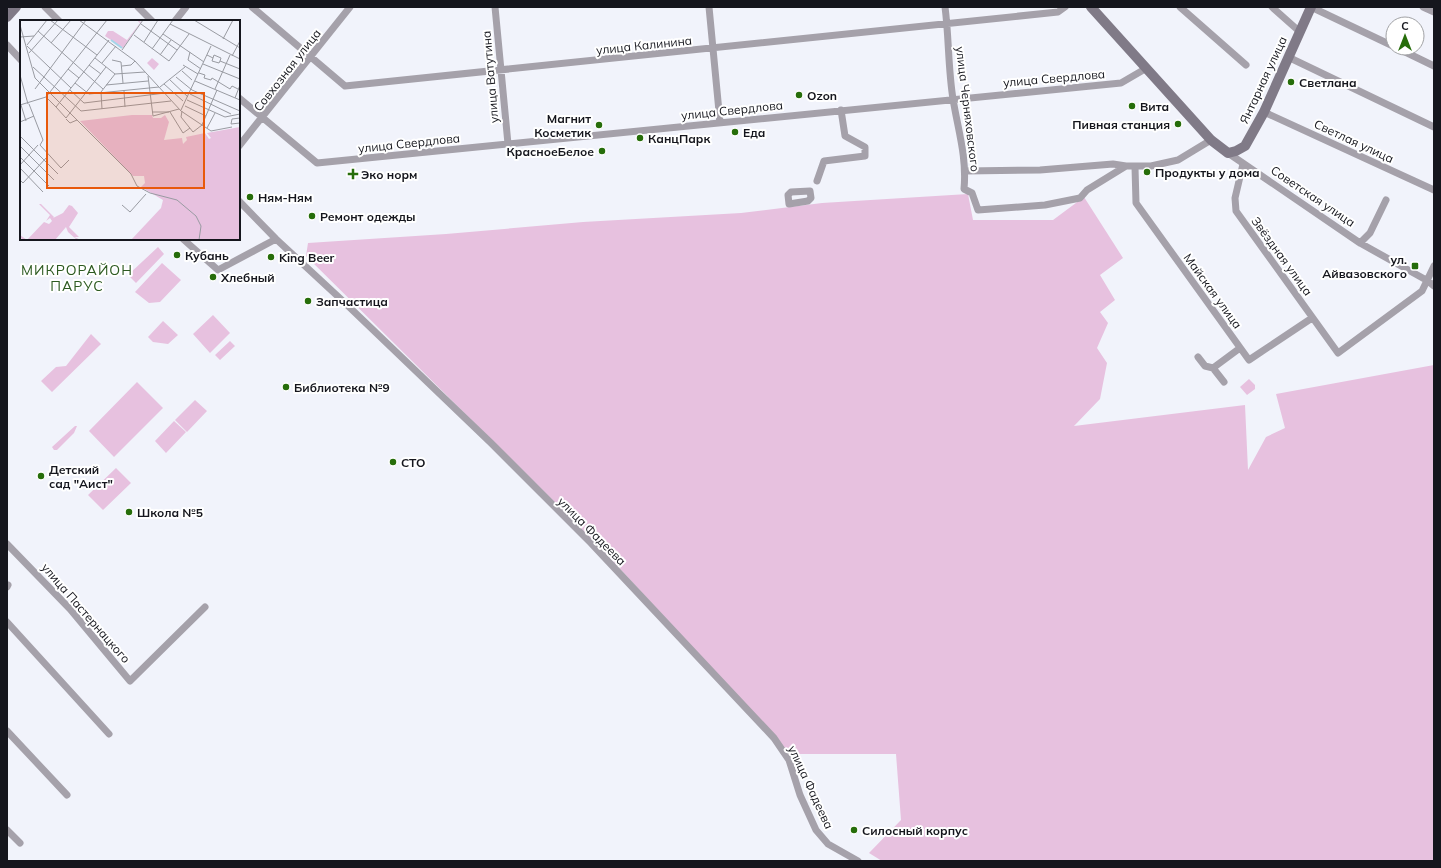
<svg xmlns="http://www.w3.org/2000/svg" width="1441" height="868" font-family="Mulish,sans-serif">
	<style>
		.green { fill: #e7c1df }
		.lines { fill: none; stroke-linecap: round; stroke-linejoin: round }
		.street { stroke: #a5a1aa; stroke-width: 7 }
		.secondary { stroke: #807a87; stroke-width: 10 }
		.poi-dot { fill: #266d0a; stroke: #fff; stroke-width: 1.5 }
		.labels { text-anchor: middle; dominant-baseline: central; stroke-width: 4; stroke-linejoin: round; paint-order: stroke }
		.street-label { font-size: 12px; fill: #15161d; stroke: #fff }
		.poi-label { font-size: 12px; font-weight: bold; fill: #15161d; stroke: #fff; text-anchor: start }
		.quarter-label { font-size: 14px; letter-spacing: 1px; fill: #2d5a21; stroke: #fff }
		.inset-river { fill: none; stroke: #a4d6e9; stroke-width: 2 }
		.inset-road { fill: none; stroke: #999ba2; stroke-width: 1 }
		.view { fill: #e8590c; fill-opacity: 0.15; stroke: #e8590c; stroke-width: 2 }
		.inset-edge { fill: none; stroke: #15161d; stroke-width: 2 }
	</style>
	<rect width="100%" height="100%" fill="#f1f3fb"/>
	<path class="green" d="M968,194L973,220H1053L1084,197L1123,258L1100,275L1115,300L1100,312L1108,323L1097,348L1107,363L1100,399L1074,426L1245,405L1248,470L1266,437L1285,428L1276,394L1434,365V861H882L869,853L901,820L896,754H790L602,549L306,256L308,243L446,234L583,222L741,213L822,203Z
		M158,247L164,254L136,283L128,275Z
		M162,263L181,280L160,302L149,303L135,292Z
		M213,315L230,333L210,353L193,334Z
		M163,321L178,335L168,344L153,342L148,337Z
		M91,334L101,344L52,392L41,381L56,367L66,366Z
		M230,341L235,346L220,360L215,355Z
		M1249,379L1255,385V389L1247,395L1240,387Z
		M137,382L163,408L114,457L89,431Z
		M195,400L207,411L187,432L175,420Z
		M174,421L186,432L166,453L155,441Z
		M75,426H77L74,433L57,450H54L52,447Z
		M116,468L131,483L103,510L88,495Z"/>
	<g class="lines">
		<path class="street" d="M45,7L59,21
			M138,7L152,21
			M252,7L345,86L1058,12L1065,7
			M495,7L508,144
			M709,7L720,122
			M945,7C949,37 948,68 953,99C958,130 967,157 964,189L972,193L978,210L1045,205L1080,198L1087,190L1126,166H1151L1178,160L1211,140
			M1180,7L1246,65
			M1272,7L1300,32
			M1311,7L1393,46
			M1423,7L1434,12
			M175,21L186,7
			M7,45L21,60
			M1397,48L1434,66
			M1288,57L1434,127
			M239,98L317,163L1121,83L1145,69
			M1264,112L1434,190
			M239,146L350,7
			M1228,153L1360,243L1428,281L1434,286
			M1243,164L1235,198L1236,211L1338,353L1422,291L1434,266
			M1135,167L1136,203L1249,360L1312,318
			M966,171L1040,170L1113,164L1126,166
			M817,181L824,161L865,156V147L845,136L841,110
			M810,191L811,198L808,201L789,204L788,195L791,192Z
			M239,201L276,239L345,303L491,443L591,543L774,738L789,760L800,795L816,830L828,844L858,861
			M183,239L218,270L276,239
			M1360,243L1370,233L1386,200
			M1198,357L1205,366L1213,368
			M1224,382L1213,368L1240,348
			M7,544L70,609L130,681L205,607
			M7,587L8,585
			M7,622L109,734
			M7,731L67,795
			M7,830L20,843"/>
		<path class="secondary" d="M1091,7L1211,140L1228,153L1236,151L1245,146L1264,112L1311,7
			M7,17L16,7"/>
	</g>
	<g class="poi-dot">
		<circle cx="1291" cy="82" r="4"/>
		<circle cx="799" cy="95" r="4"/>
		<circle cx="1132" cy="106" r="4"/>
		<circle cx="1178" cy="124" r="4"/>
		<circle cx="599" cy="125" r="4"/>
		<circle cx="735" cy="132" r="4"/>
		<circle cx="640" cy="138" r="4"/>
		<circle cx="602" cy="151" r="4"/>
		<circle cx="1147" cy="172" r="4"/>
		<path d="M351 168h4v4h4v4h-4v4h-4v-4h-4v-4h4z"/>
		<circle cx="250" cy="197" r="4"/>
		<circle cx="312" cy="216" r="4"/>
		<circle cx="177" cy="255" r="4"/>
		<circle cx="271" cy="257" r="4"/>
		<rect x="1411" y="262" width="8" height="8" rx="2"/>
		<circle cx="213" cy="277" r="4"/>
		<circle cx="308" cy="301" r="4"/>
		<circle cx="286" cy="387" r="4"/>
		<circle cx="393" cy="462" r="4"/>
		<circle cx="41" cy="476" r="4"/>
		<circle cx="129" cy="512" r="4"/>
		<circle cx="854" cy="830" r="4"/>
	</g>
	<g class="labels">
		<g class="street-label">
			<text transform="translate(644 45) rotate(-6)">улица Калинина</text>
			<text transform="translate(287 70) rotate(-52)">Совхозная улица</text>
			<text transform="translate(490 77) rotate(-95)">улица Ватутина</text>
			<text transform="translate(1054 78) rotate(-5)">улица Свердлова</text>
			<text transform="translate(1263 80) rotate(-65)">Янтарная улица</text>
			<text transform="translate(968 109) rotate(83)">улица Черняховского</text>
			<text transform="translate(732 110) rotate(-6)">улица Свердлова</text>
			<text transform="translate(1354 141) rotate(25)">Светлая улица</text>
			<text transform="translate(409 143) rotate(-6)">улица Свердлова</text>
			<text transform="translate(1313 196) rotate(34)">Советская улица</text>
			<text transform="translate(1282 256) rotate(54)">Звёздная улица</text>
			<text transform="translate(1213 291) rotate(54)">Майская улица</text>
			<text transform="translate(592 531) rotate(45)">улица Фадеева</text>
			<text transform="translate(86 613) rotate(49)">улица Пастернацкого</text>
			<text transform="translate(811 787) rotate(65)">улица Фадеева</text>
		</g>
		<g class="poi-label">
			<text x="1299" y="82">Светлана</text>
			<text x="807" y="95">Ozon</text>
			<text x="1140" y="106">Вита</text>
			<text x="591" y="118" text-anchor="end">Магнит<tspan x="591" dy="14">Косметик</tspan></text>
			<text x="1170" y="124" text-anchor="end">Пивная станция</text>
			<text x="743" y="132">Еда</text>
			<text x="648" y="138">КанцПарк</text>
			<text x="594" y="151" text-anchor="end">КрасноеБелое</text>
			<text x="1155" y="172">Продукты у дома</text>
			<text x="361" y="174">Эко норм</text>
			<text x="258" y="197">Ням-Ням</text>
			<text x="320" y="216">Ремонт одежды</text>
			<text x="185" y="255">Кубань</text>
			<text x="279" y="257">King Beer</text>
			<text x="1407" y="259" text-anchor="end">ул.<tspan x="1407" dy="14">Айвазовского</tspan></text>
			<text x="221" y="277">Хлебный</text>
			<text x="316" y="301">Запчастица</text>
			<text x="294" y="387">Библиотека №9</text>
			<text x="401" y="462">СТО</text>
			<text x="49" y="469">Детский<tspan x="49" dy="14">сад "Аист"</tspan></text>
			<text x="137" y="512">Школа №5</text>
			<text x="862" y="830">Силосный корпус</text>
		</g>
		<g class="quarter-label">
			<text x="77" y="270">МИКРОРАЙОН<tspan x="77" dy="16">ПАРУС</tspan></text>
		</g>
	</g>
	<g transform="translate(20 20)">
		<rect width="220" height="220" fill="#f1f3fb"/>
		<path d="M117,0L121,2L103,28L85,16L88,11H93L107,20L120,3ZM132,38L139,44L134,50L127,43ZM112,95H132L133,98H141L145,95L149,102L144,120L162,118L163,124L167,120L166,117L185,113L189,119L191,118L187,113L220,107V219L111,220L141,188L143,180L121,167L125,163L124,156H113L60,101ZM19,184H21L34,197L33,198L43,193L49,185L52,186L58,193L49,207L59,217H54L61,220H57L48,212L46,207L35,220H2L0,215L7,220L24,202L29,204L32,201L30,198L26,201L30,195Z" fill="#e7c1df"/>
		<path class="inset-river" d="M91,20L102,28"/>
		<path class="inset-road" d="M30,0L77,35M59,0L115,41L161,91L191,111L212,107M174,0L220,28M121,4L157,30M150,4L220,39M0,5L15,58L111,154L117,166L130,173L157,180L176,196L181,206L179,220M18,11L83,69M143,14L184,42M114,15L149,41L169,14M0,17L14,16M203,19L213,0M124,22L138,0M31,23L51,0M7,25L27,0M7,26L51,68M132,29L153,0M102,30L123,0M170,32L168,40L181,49M9,33L38,0M140,35L151,20M187,35L193,38L192,41L199,43L200,41L220,49M212,36L220,21M75,38L95,54M193,38L194,35L201,38L200,41M92,40L101,42L103,63M82,43L96,26M183,44L220,59M69,45L81,54M163,45L178,54M102,46L111,45L115,41M13,47L61,91L151,81M48,49L59,58M162,51L172,60M179,53L185,55L184,58L191,60L192,58L210,69L212,66L220,70M95,54L125,52M0,55L8,84M128,56L133,96L159,89M156,57L172,70L220,91M149,59L168,77M175,61L220,80M55,63L69,74L139,67M144,64L163,81M86,65L128,61M140,67L165,47M15,69L66,0M195,69L210,35M50,70L64,83L145,73M104,71L105,87M170,74L211,94M26,77L37,88M215,78L220,65M167,80L205,97L220,94M9,84L23,120L20,125L41,148L49,140M0,85L26,77L87,0M1,85L6,101M165,86L186,96M36,87L89,20M36,87L46,98L86,47M82,89L81,72L95,54M161,90L191,26M162,91L161,97L173,112L182,105L197,70M132,92H149M150,92L163,113L170,108M220,98L212,99L211,104L220,103M46,99L50,103L57,100M0,102L14,96M187,108L195,93M0,116L38,154M0,126L34,160M0,137L29,166M0,145L18,125M0,148L23,172M0,160L3,163L27,137M102,185L110,192L126,174"/>
		<path class="view" d="M27,73H184V168H27Z"/>
		<rect width="220" height="220" class="inset-edge"/>
	</g>
	<rect width="1441" height="868" fill="none" stroke="#15161d" stroke-width="16"/>
	<g transform="translate(1405 36)"><circle r="19" fill="#ffffff" stroke="#a1a2a5"/>
	<path d="M0-3L7 15L0 10L-7 15Z" fill="#266d0a"/>
	<text y="-6" font-size="11" font-weight="bold" text-anchor="middle" fill="#15161d">С</text>
	</g>
</svg>
